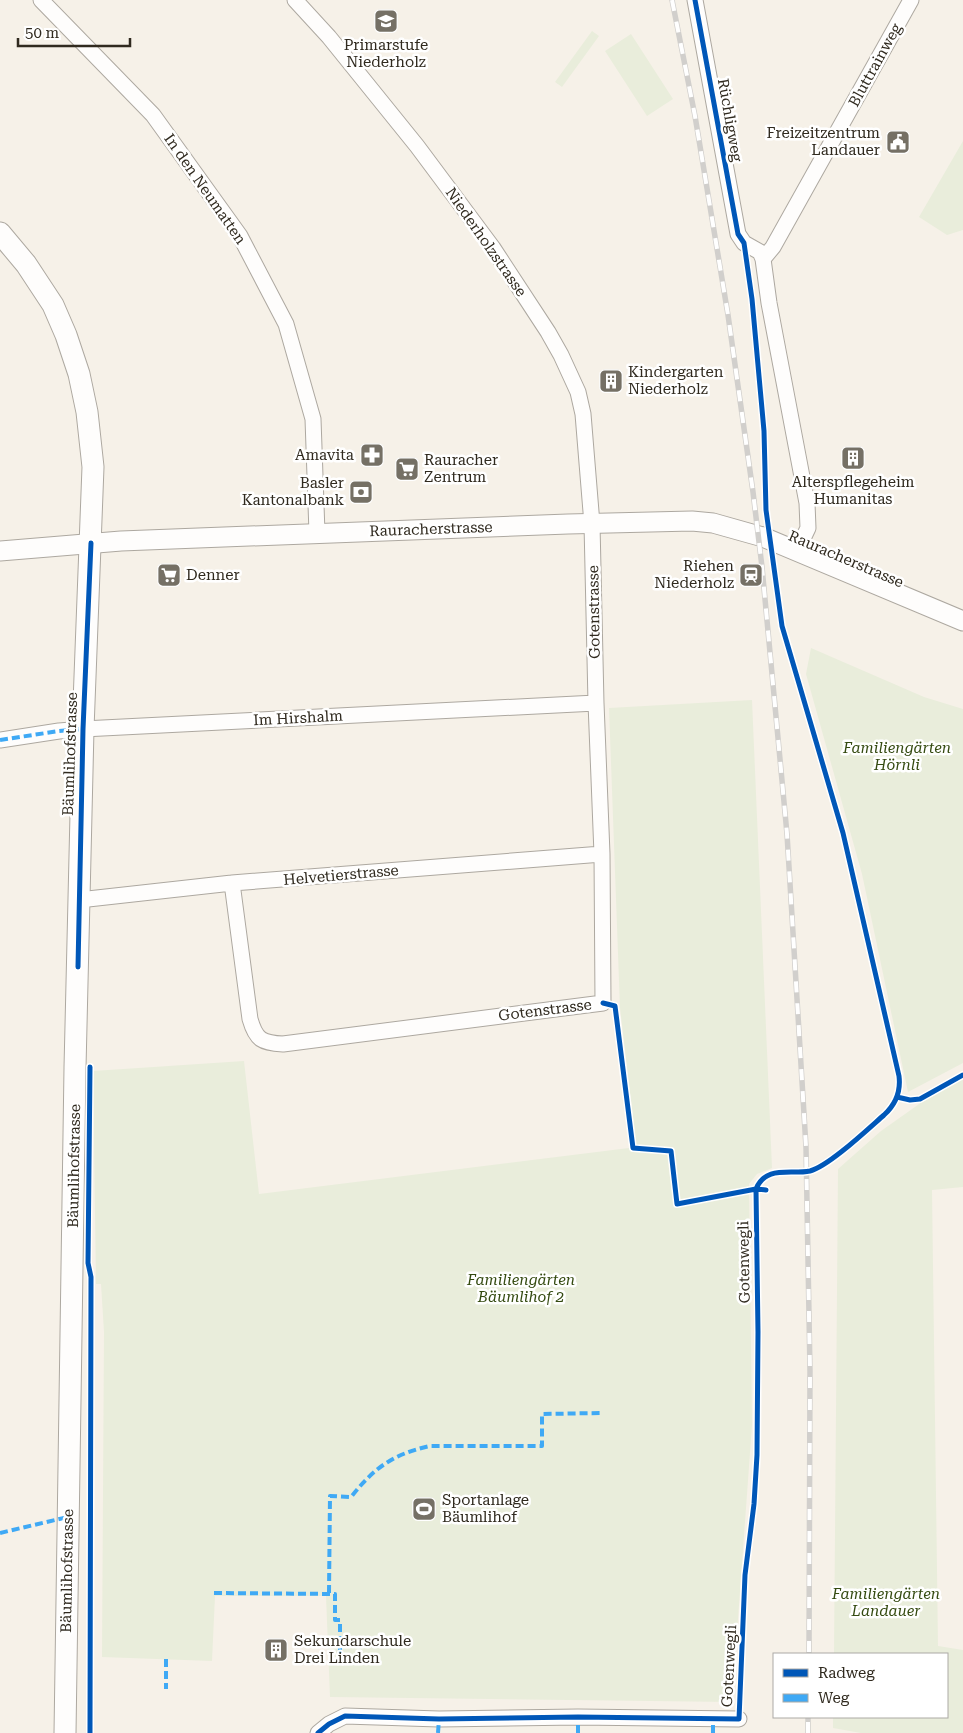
<svg xmlns="http://www.w3.org/2000/svg" width="963" height="1733" font-family="'Roboto Serif',serif">
	<style>
		.green { fill: #e9eddb }
		.lines { fill: none; stroke-linecap: round; stroke-linejoin: round }
		.minor-casing { stroke: #ada8a0; stroke-width: 17 }
		.tertiary-casing { stroke: #ada8a0; stroke-width: 21 }
		.secondary-casing { stroke: #ada8a0; stroke-width: 23 }
		.minor { stroke: #fefdfc; stroke-width: 15 }
		.tertiary { stroke: #fefdfc; stroke-width: 19 }
		.secondary { stroke: #fefdfc; stroke-width: 21 }
		.rail-casing { stroke: #d1cfcc; stroke-width: 5.5 }
		.rail { stroke: #fff; stroke-width: 4; stroke-dasharray: 11; stroke-linecap: butt }
		.quiet { stroke: #3fa9f5; stroke-width: 4; stroke-dasharray: 8 4; stroke-linecap: butt }
		.cycleway-casing { stroke: #fff; stroke-width: 8 }
		.cycleway { stroke: #0057b8; stroke-width: 5 }
		.labels { text-anchor: middle; dominant-baseline: central; stroke-width: 5; stroke-linejoin: round; paint-order: stroke }
		.poi-label { font-size: 15px; fill: #302a1f; stroke: #fff; text-anchor: start }
		.street-label { font-size: 15px; fill: #302a1f; stroke: #fff }
		.park-label { font-size: 15px; font-style: italic; fill: #344a10; stroke: #fff }
	</style>
	<rect width="100%" height="100%" fill="#f6f1e8"/>
	<path class="green" d="M592,31L599,36L562,87L555,82Z
		M631,34L673,99L647,116L605,51Z
		M963,141V230L947,235L919,217Z
		M811,648L924,697L963,709V1063L908,1092L862,874L806,674Z
		M752,700L772,1168L757,1174L749,1184L752,1425L732,1702L330,1697L326,1596H215L212,1661L102,1657L104,1332L101,1284H96L93,1071L244,1061L259,1194L629,1148L636,1143L620,1008L609,708Z
		M963,1079V1187L932,1190L938,1646L963,1650V1733H861L833,1728V1717H947V1654H834L838,1169L881,1131L922,1102Z"/>
	<g class="lines">
		<g class="minor-casing">
			<path id="minor" d="M41,0L153,115L240,236L286,324L313,419L317,533
				M695,0L738,234L744,243L760,252L763,259L769,303L807,503L808,528L797,551
				M763,259L773,247L911,0
				M0,740L59,731L83,729L596,703
				M232,883L250,1019C256,1040 262,1043 283,1044L603,1003L602,854L596,703L592,524L583,414L578,392L561,355L548,332L493,248L417,146L329,37L295,0
				M79,900L232,883L602,854
				M318,1733L329,1724L345,1716L439,1719L578,1717L739,1719"/>
		</g>
		<g class="tertiary-casing">
			<path id="tertiary" d="M0,551L121,541L568,524L692,521L713,523L763,537L963,621"/>
		</g>
		<g class="secondary-casing">
			<path id="secondary" d="M0,233L26,264L53,305L66,335L79,374L87,412L93,467L83,729L75,1068L65,1733"/>
		</g>
		<use href="#minor" class="minor"/>
		<use href="#tertiary" class="tertiary"/>
		<use href="#secondary" class="secondary"/>
		<g class="rail-casing">
			<path id="rail" d="M672,0L695,116L728,315L753,492L762,567L787,834L806,1147L810,1371L809,1654
				M808,1733V1717"/>
		</g>
		<use href="#rail" class="rail"/>
		<path class="quiet" d="M0,740L59,731L83,729
			M0,1533L68,1517
			M214,1593L335,1594V1620H340V1659H342
			M329,1593L330,1496L351,1497C374,1468 393,1454 430,1446H542V1414L602,1413
			M166,1659V1689
			M438,1733L439,1719
			M578,1733V1717
			M713,1733V1719"/>
		<g class="cycleway-casing">
			<path id="cycleway" d="M78,967L83,729L91,543
				M603,1003L615,1006L633,1148L671,1151L677,1204L756,1189L766,1190
				M897,1097L910,1100L920,1099L963,1075
				M90,1733L91,1277L88,1263L90,1067
				M318,1733L329,1724L345,1716L439,1719L578,1717L739,1719L745,1575L754,1504L757,1455L758,1332L756,1189C766,1165 790,1175 810,1171C829,1166 868,1129 884,1115C896,1104 901,1092 899,1076L843,833L782,626L766,510L764,431L752,299L744,243L738,234L695,0"/>
		</g>
		<use href="#cycleway" class="cycleway"/>
	</g>
	<defs>
		<g id="school-square" transform="scale(1.25)"><rect x="-9" y="-9" width="18" height="18" rx="4" fill="#757065" stroke="#fff"/><path d="M0-5L7-2L0 1L-7-2ZM-4 1L0 2.5L4 1V4Q0 6-4 4Z" fill="#fff"/></g>
		<g id="civic-square" transform="scale(1.25)"><rect x="-9" y="-9" width="18" height="18" rx="4" fill="#757065" stroke="#fff"/><path d="M-.6-6.5H3V-4.5H.6V-3L4-1V1h2V6H-6V1h2V-1L-.6-3ZM-1.2 2.5V6h2.4V2.5Z" fill="#fff"/></g>
		<g id="building-square" transform="scale(1.25)"><rect x="-9" y="-9" width="18" height="18" rx="4" fill="#757065" stroke="#fff"/><path d="M-4-6H4V6H1V3H-1V6H-4ZM-2.5-4.3h1.7v1.8h-1.7ZM.8-4.3h1.7v1.8H.8ZM-2.5-1h1.7V.8h-1.7ZM.8-1h1.7V.8H.8Z" fill="#fff"/></g>
		<g id="pharmacy-square" transform="scale(1.25)"><rect x="-9" y="-9" width="18" height="18" rx="4" fill="#757065" stroke="#fff"/><path d="M-2-6h4v4h4v4h-4v4h-4v-4h-4v-4h4Z" fill="#fff"/></g>
		<g id="supermarket-square" transform="scale(1.25)"><rect x="-9" y="-9" width="18" height="18" rx="4" fill="#757065" stroke="#fff"/><path d="M-6-5.5h2.5l.6 2H6L4.5 2H-2.5L-4.4-4H-6ZM-1.5 3.2a1.3 1.3 0 1 0 .1 0ZM3 3.2a1.3 1.3 0 1 0 .1 0Z" fill="#fff"/></g>
		<g id="bank-square" transform="scale(1.25)"><rect x="-9" y="-9" width="18" height="18" rx="4" fill="#757065" stroke="#fff"/><path d="M-6-4H6V4H-6ZM0-2.3a2.3 2.3 0 1 0 0 4.6a2.3 2.3 0 1 0 0-4.6Z" fill="#fff"/></g>
		<g id="station-square" transform="scale(1.25)"><rect x="-9" y="-9" width="18" height="18" rx="4" fill="#757065" stroke="#fff"/><path d="M-3-6H3Q5-6 5-4V2Q5 4 3 4L4.5 6H3L1.5 4h-3L-3 6H-4.5L-3 4Q-5 4-5 2V-4Q-5-6-3-6ZM-3.5-4v3h7v-3ZM-3.5 1v1.5H-2V1ZM2 1v1.5H3.5V1Z" fill="#fff"/></g>
		<g id="stadium-square" transform="scale(1.25)"><rect x="-9" y="-9" width="18" height="18" rx="4" fill="#757065" stroke="#fff"/><path d="M0-5a6.5 5 0 1 0 0 10a6.5 5 0 1 0 0-10ZM-3.5-1.8h7v3.6h-7Z" fill="#fff"/></g>
	</defs>
	<g fill-rule="evenodd">
		<use href="#school-square" x="386" y="21"/>
		<use href="#civic-square" x="898" y="142"/>
		<use href="#building-square" x="611" y="381"/>
		<use href="#pharmacy-square" x="372" y="455"/>
		<use href="#building-square" x="853" y="458"/>
		<use href="#supermarket-square" x="407" y="469"/>
		<use href="#bank-square" x="361" y="492"/>
		<use href="#supermarket-square" x="169" y="575"/>
		<use href="#station-square" x="751" y="575"/>
		<use href="#stadium-square" x="424" y="1509"/>
		<use href="#building-square" x="276" y="1650"/>
	</g>
	<g class="labels">
		<g class="poi-label">
			<text x="386" y="45" text-anchor="middle">Primarstufe<tspan x="386" dy="17">Niederholz</tspan></text>
			<text x="880" y="133" text-anchor="end">Freizeitzentrum<tspan x="880" dy="17">Landauer</tspan></text>
			<text x="628" y="372">Kindergarten<tspan x="628" dy="17">Niederholz</tspan></text>
			<text x="354" y="455" text-anchor="end">Amavita</text>
			<text x="424" y="460">Rauracher<tspan x="424" dy="17">Zentrum</tspan></text>
			<text x="853" y="482" text-anchor="middle">Alterspflegeheim<tspan x="853" dy="17">Humanitas</tspan></text>
			<text x="344" y="483" text-anchor="end">Basler<tspan x="344" dy="17">Kantonalbank</tspan></text>
			<text x="734" y="566" text-anchor="end">Riehen<tspan x="734" dy="17">Niederholz</tspan></text>
			<text x="186" y="575">Denner</text>
			<text x="442" y="1500">Sportanlage<tspan x="442" dy="17">Bäumlihof</tspan></text>
			<text x="294" y="1641">Sekundarschule<tspan x="294" dy="17">Drei Linden</tspan></text>
		</g>
		<g class="street-label">
			<text transform="translate(875 65) rotate(-61)">Bluttrainweg</text>
			<text transform="translate(730 120) rotate(80)">Rüchligweg</text>
			<text transform="translate(205 189) rotate(55)">In den Neumatten</text>
			<text transform="translate(486 242) rotate(55)">Niederholzstrasse</text>
			<text transform="translate(431 529) rotate(-2)">Rauracherstrasse</text>
			<text transform="translate(846 559) rotate(23)">Rauracherstrasse</text>
			<text transform="translate(594 612) rotate(-91)">Gotenstrasse</text>
			<text transform="translate(298 718) rotate(-3)">Im Hirshalm</text>
			<text transform="translate(70 754) rotate(-88)">Bäumlihofstrasse</text>
			<text transform="translate(341 875) rotate(-5)">Helvetierstrasse</text>
			<text transform="translate(545 1010) rotate(-7)">Gotenstrasse</text>
			<text transform="translate(74 1166) rotate(-89)">Bäumlihofstrasse</text>
			<text transform="translate(744 1262) rotate(-91)">Gotenwegli</text>
			<text transform="translate(67 1571) rotate(-89)">Bäumlihofstrasse</text>
			<text transform="translate(729 1666) rotate(-87)">Gotenwegli</text>
		</g>
		<g class="park-label">
			<text x="897" y="748">Familiengärten<tspan x="897" dy="17">Hörnli</tspan></text>
			<text x="521" y="1280">Familiengärten<tspan x="521" dy="17">Bäumlihof 2</tspan></text>
			<text x="886" y="1594">Familiengärten<tspan x="886" dy="17">Landauer</tspan></text>
		</g>
	</g>
	<rect x="773" y="1653" width="175" height="65" fill="#ffffff" stroke="#acaaa5"/>
	<rect x="783" y="1669" width="25" height="8" fill="#0057b8" stroke="#acaaa5"/>
	<text x="818" y="1678" font-size="15" fill="#302a1f">Radweg</text>
	<rect x="783" y="1694" width="25" height="8" fill="#3fa9f5" stroke="#acaaa5"/>
	<text x="818" y="1703" font-size="15" fill="#302a1f">Weg</text>
	<path d="M18 38v8h112v-8" fill="none" stroke="#302a1f" stroke-width="2.5"/>
	<text x="25" y="38" font-size="15" fill="#302a1f" stroke="#ffffff" stroke-width="4" paint-order="stroke">50 m</text>
</svg>
